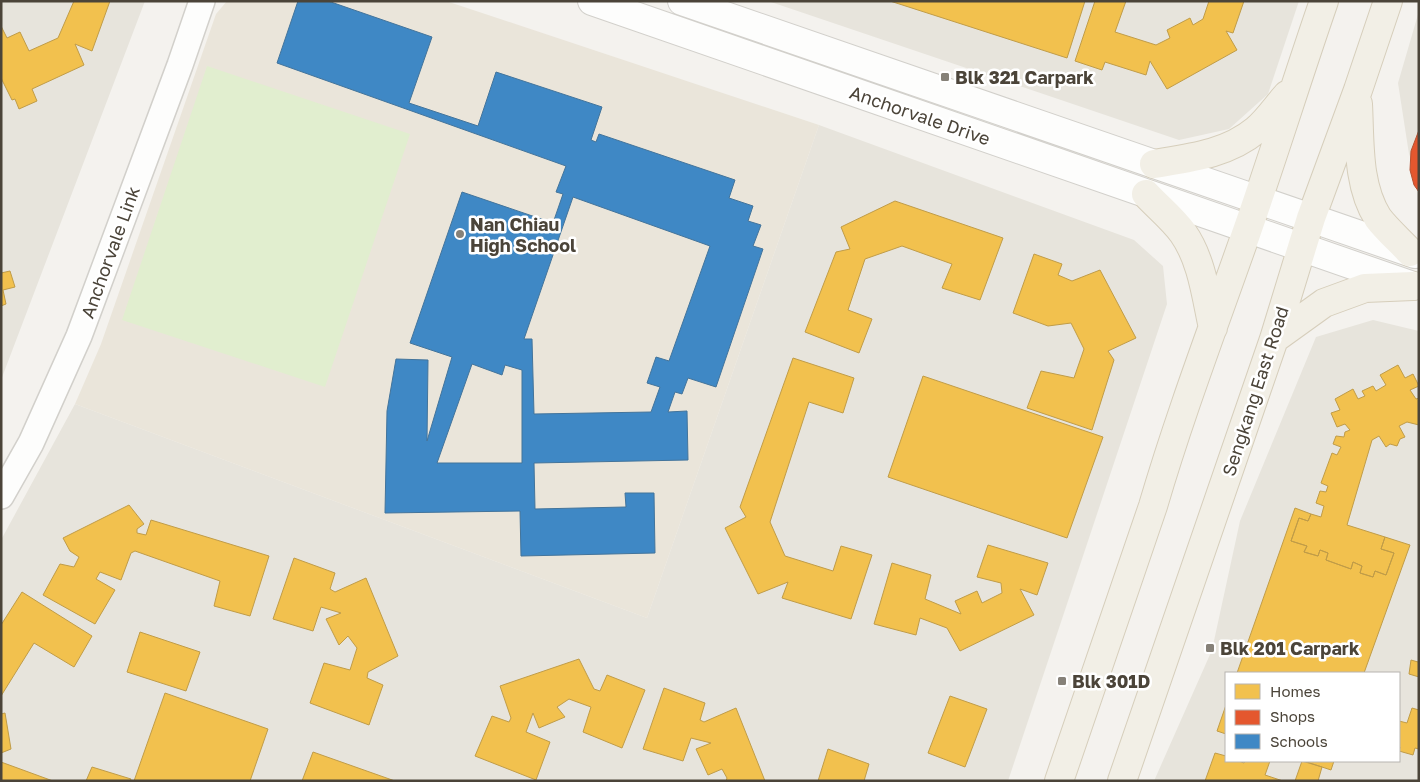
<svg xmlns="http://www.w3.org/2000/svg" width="1420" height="782" font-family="'Golos Text',sans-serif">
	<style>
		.residential { fill: #e7e4dc; fill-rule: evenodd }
		.education { fill: #eae5da }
		.green { fill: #e1eecf }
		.homes { fill: #f2c14e; stroke: #c09c48 }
		.shops { fill: #e4572e; stroke: #b65131 }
		.schools { fill: #3f88c5; stroke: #43749b; fill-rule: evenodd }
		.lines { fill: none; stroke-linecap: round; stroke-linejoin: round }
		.minor-casing { stroke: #d2d0cb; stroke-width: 28 }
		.tertiary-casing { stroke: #d2d0cb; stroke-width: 30 }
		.primary-casing { stroke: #d6cebb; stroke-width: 30 }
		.minor { stroke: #fdfdfc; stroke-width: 25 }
		.tertiary { stroke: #fdfdfc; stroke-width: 28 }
		.primary { stroke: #f2efe6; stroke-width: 28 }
		.poi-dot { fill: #868178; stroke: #fff; stroke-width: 2 }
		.labels { text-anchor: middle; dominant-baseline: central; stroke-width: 5; stroke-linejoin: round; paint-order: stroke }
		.poi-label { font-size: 18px; font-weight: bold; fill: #4b4439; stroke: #fff; text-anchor: start }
		.street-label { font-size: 18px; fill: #4b4439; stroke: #fff }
	</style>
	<rect width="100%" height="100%" fill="#f4f2ee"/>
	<path class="residential" d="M1,1H145L1,380Z
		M768,1H1299L1268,94L1229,129L1179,140Z
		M1419,11V180L1409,154L1398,83Z
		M819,125L1134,240L1163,266L1167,304L1008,781H1V540L75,404L647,618Z
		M1373,320L1419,331V781H1154L1212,650L1240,521L1316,337ZM1226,673H1399V761H1226Z"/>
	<path class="education" d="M227,1H446L819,125L647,618L75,404L101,344L216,14Z"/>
	<path class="green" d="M207,66L410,134L325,387L122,320Z"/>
	<path class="homes" d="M74,1H110L92,51L75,44L84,65L32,89L37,101L19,109L15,99L12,100L1,78V26L7,38L20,32L29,51L58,38Z
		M890,1H1085L1067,58Z
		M1095,1H1126L1115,32L1156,45L1170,38L1167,30L1190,18L1193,25L1203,19L1209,1H1244L1233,33L1226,31L1237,50L1167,89L1150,61L1146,75L1105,62L1102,70L1075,61Z
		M895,201L1003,238L980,300L942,288L952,264L902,246L865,259L848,310L872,319L859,353L805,332L836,252L850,249L841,227Z
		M1034,254L1062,264L1058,275L1072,281L1100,270L1136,338L1108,351L1114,360L1092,430L1027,408L1041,371L1074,378L1084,349L1071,323L1048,326L1013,313Z
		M10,271L15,287L3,290L6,304L1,306V273Z
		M793,358L854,378L843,413L809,402L770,522L785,556L833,571L841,546L872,555L851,619L782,598L788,582L758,594L725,528L746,517L740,507Z
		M1398,365L1405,378L1413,374L1419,386L1410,390L1416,399L1419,398V425L1407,422L1399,426L1405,437L1400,439L1397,446L1390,444L1386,447L1379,436L1372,440L1347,525L1385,537L1381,549L1394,553L1386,575L1375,571L1373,577L1360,573L1362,566L1353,562L1351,569L1326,560L1328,553L1320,550L1318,556L1304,552L1307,546L1291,541L1299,518L1308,521L1311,514L1321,517L1324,506L1316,503L1320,491L1326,492L1328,486L1321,483L1332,453L1337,455L1341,447L1333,444L1336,436L1344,437L1345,432L1350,430L1345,424L1337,427L1331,413L1340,410L1335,399L1353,389L1358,399L1365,396L1362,391L1373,386L1376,391L1386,385L1380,375Z
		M923,376L1103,437L1067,538L888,477Z
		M129,505L144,524L137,529V533L146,535L151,520L269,556L250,616L214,606L220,581L135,551L131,553L121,580L100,572L96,579L115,590L95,624L43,595L60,564L74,567L79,557L70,551L63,538Z
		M1295,508L1311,514L1308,521L1299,518L1291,541L1307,546L1304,552L1318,556L1320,550L1328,553L1326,560L1351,569L1353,562L1362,566L1360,573L1373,577L1375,571L1386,575L1394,553L1381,549L1385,537L1410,545L1364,673H1237Z
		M988,545L1048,563L1037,595L1020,589L1034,615L960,651L947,628L920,618L916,635L874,624L892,563L931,575L925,599L961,614L955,601L977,591L982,603L1002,593L1001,583L977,577Z
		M294,558L335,573L330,589L335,592L366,578L398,656L368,672L367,678L383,685L369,725L310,703L324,663L350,670L357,648L348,636L339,645L326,619L341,613L321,607L313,631L273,619Z
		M22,592L92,636L74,667L34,643L1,696V625Z
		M140,632L200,652L186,691L127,672Z
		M579,659L594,689L600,691L607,675L645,690L622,748L583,732L591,707L569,699L557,707L565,717L539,728L533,713L526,732L550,742L536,780L475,756L492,716L509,722L511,718L500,686Z
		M1419,659V677L1409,674L1411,660L1418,662Z
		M664,688L705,703L700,720L704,722L736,708L765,781H726L727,778L722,769L708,775L696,749L711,743L691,738L683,761L643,749Z
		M165,693L268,729L250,781H134Z
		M950,696L987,709L965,767L928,753Z
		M1226,705V734L1217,731Z
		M1412,708L1419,710V749L1415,748L1413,755L1399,751L1400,747H1399V721L1407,723Z
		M5,713L11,749L1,753V714Z
		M828,749L869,764L864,781H818Z
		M313,752L395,781H302Z
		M1215,753L1226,756V761H1239L1244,763L1245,761H1270L1265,775L1283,781H1205Z
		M1302,761L1322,767L1318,781H1295Z
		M1304,761H1334L1331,770Z
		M1,762L53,781H1Z
		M92,767L131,779L130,781H86Z"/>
	<path class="shops" d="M1419,130V192L1414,185L1410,170L1411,151Z"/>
	<path class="schools" d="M298,1H328L432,37L409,103L478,126L496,72L602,107L591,140L596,142L599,134L735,180L729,198L753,206L748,221L761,225L753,246L763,249L716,387L688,378L682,394L675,392L668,412L687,411L688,460L534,463L535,509L626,507L625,493H654L655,553L521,556L520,511L385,513L387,411L396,359L428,360L427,441L452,357L410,343L462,192L553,223L563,194L556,192L566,166L277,63ZM573,197L710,246L669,361L656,357L647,383L660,387L651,412L534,414L532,339H524ZM472,364L502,375L505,365L522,370V463H437Z"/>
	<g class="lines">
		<g class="minor-casing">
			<path id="minor" d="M1,496L31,443L79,336L180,65L202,1"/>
		</g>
		<g class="tertiary-casing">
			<path id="tertiary" d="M592,1L1413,286
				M682,1L1415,254"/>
		</g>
		<g class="primary-casing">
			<path id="primary" d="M1358,104C1360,141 1357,185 1378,218C1387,230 1400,241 1410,252
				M1154,164C1190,158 1227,154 1256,130C1268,120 1277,106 1287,95
				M1146,194C1158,207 1173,219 1183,233C1202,260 1206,296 1213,328
				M1274,339L1324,303L1365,288L1413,286
				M1059,781L1153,506C1180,414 1214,325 1246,234C1273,157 1297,79 1324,1
				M1122,781L1274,339L1311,218L1358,90L1388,1"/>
		</g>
		<use href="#minor" class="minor"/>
		<use href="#tertiary" class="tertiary"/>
		<use href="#primary" class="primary"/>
	</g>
	<g class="poi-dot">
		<rect x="940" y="72" width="10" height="10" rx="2.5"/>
		<circle cx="460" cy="234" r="5"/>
		<rect x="1205" y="643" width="10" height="10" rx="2.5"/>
		<rect x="1057" y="676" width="10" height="10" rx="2.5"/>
	</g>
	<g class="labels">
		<g class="poi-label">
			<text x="955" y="77">Blk 321 Carpark</text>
			<text x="470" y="224">Nan Chiau<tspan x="470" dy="21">High School</tspan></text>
			<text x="1220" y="648">Blk 201 Carpark</text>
			<text x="1072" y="681">Blk 301D</text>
		</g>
		<g class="street-label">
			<text transform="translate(920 115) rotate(19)">Anchorvale Drive</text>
			<text transform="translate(110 252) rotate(-70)">Anchorvale Link</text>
			<text transform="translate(1255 391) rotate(-72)">Sengkang East Road</text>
		</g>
	</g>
	<rect width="1420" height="782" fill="none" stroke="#4b4439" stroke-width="5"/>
	<rect x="1225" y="672" width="175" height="90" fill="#ffffff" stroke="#b7b4b0"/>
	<rect x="1235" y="684" width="25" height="15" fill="#f2c14e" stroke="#b7b4b0"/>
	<text x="1270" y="697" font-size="15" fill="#4b4439">Homes</text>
	<rect x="1235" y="710" width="25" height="15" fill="#e4572e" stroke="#b7b4b0"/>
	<text x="1270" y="722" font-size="15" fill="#4b4439">Shops</text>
	<rect x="1235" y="734" width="25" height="15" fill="#3f88c5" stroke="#b7b4b0"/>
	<text x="1270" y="747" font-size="15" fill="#4b4439">Schools</text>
</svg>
